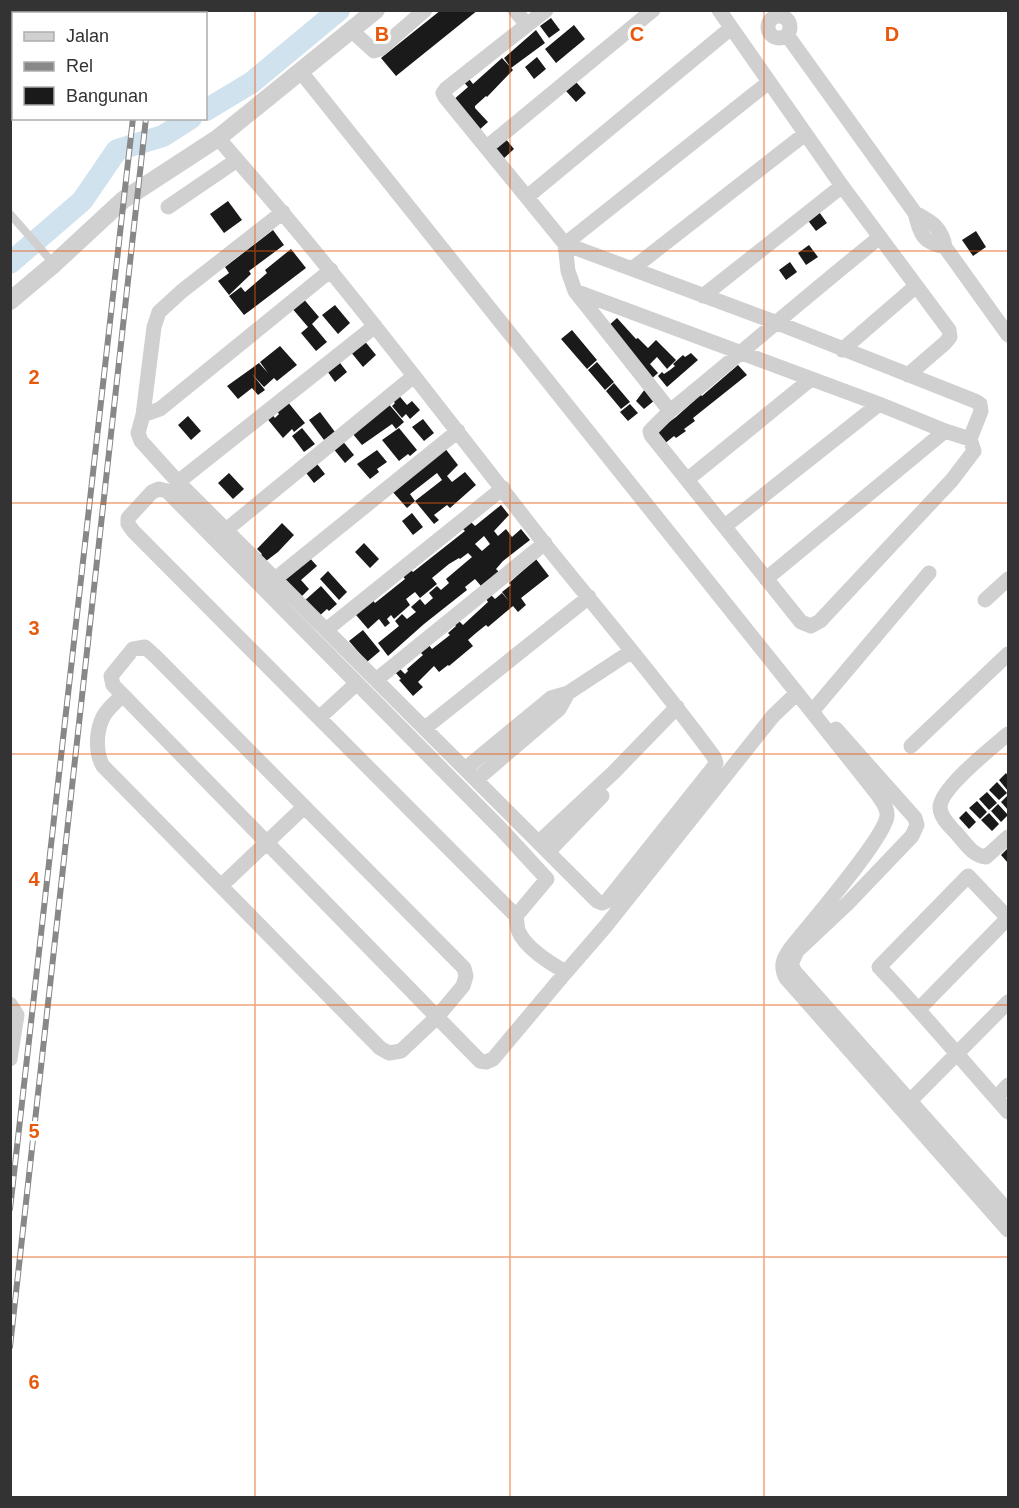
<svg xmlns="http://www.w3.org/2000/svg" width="1019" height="1508" font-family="Helvetica,sans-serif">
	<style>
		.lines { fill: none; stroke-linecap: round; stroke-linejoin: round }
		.river { stroke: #cfe2ee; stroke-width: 22 }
		.building { fill: #1a1a1a; fill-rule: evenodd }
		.service { stroke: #d0d0d0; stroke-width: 8 }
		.minor { stroke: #d0d0d0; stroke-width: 15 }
		.tertiary { stroke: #d0d0d0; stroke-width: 18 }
		.rail-casing { stroke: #888; stroke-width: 6 }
		.rail { stroke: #fff; stroke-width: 4; stroke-dasharray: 11; stroke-linecap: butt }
		.grid { fill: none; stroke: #e8590c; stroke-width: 1.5; stroke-opacity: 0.55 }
		.grid-label { font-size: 20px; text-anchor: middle; font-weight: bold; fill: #e8590c; stroke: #fff; stroke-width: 6; stroke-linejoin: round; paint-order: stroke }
	</style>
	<rect width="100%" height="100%" fill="#fff"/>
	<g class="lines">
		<path class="river" d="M206,110L251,83L339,10
			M10,263L82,201L117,150L163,136L191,118"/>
	</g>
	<path class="building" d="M441,10H478L396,76L381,58Z
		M551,18L560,30L549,38L540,26Z
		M574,25L585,39L556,63L545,49Z
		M536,30L545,43L511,68L504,58Z
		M537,57L546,69L534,79L525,67Z
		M502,58L513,70L487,97L486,96L475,106V108L488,122L478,131L452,101L468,87L461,79L466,75L473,84Z
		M576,82L586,93L576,102L566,91Z
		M505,138L514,149L503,159L494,148Z
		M228,201L242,220L224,233L210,214Z
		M817,209L827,223L816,231L806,218Z
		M273,230L284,245L249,271L251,274L229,295L218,281L229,273L225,267Z
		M976,231L986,247L973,256L962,240Z
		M809,245L818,257L806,265L798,253Z
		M291,249L306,268L244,315L229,296L241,287L245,292L267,273L265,270Z
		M790,262L797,272L786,280L779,270Z
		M302,297L319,317L312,324L327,342L316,351L301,333L308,327L291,307Z
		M335,305L350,323L338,334L322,315Z
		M617,318L636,339L638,338L648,348L656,340L676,360L667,369L657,357L650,364L658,373L650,380L607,327Z
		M572,330L597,360L587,369L561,339Z
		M363,339L376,355L363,367L350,351Z
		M280,346L297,365L277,381L274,378L264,387L252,374L265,390L258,395L252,388L238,399L227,386L259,363L268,373L260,362Z
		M691,353L698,360L667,387L658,376L662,372L664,374L670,370L675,366L673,364L683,355L685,357Z
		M337,359L347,372L335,382L325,368Z
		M597,362L614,382L605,390L588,370Z
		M738,365L747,375L693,418L695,421L684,429L686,431L676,438L674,436L663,445L654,433L676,417L695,400L690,395L696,390L702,396Z
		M614,383L630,402L621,409L606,391Z
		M645,389L655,400L644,409L636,401Z
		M396,392L407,405L412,401L420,410L410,419L406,414L402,418L392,406L395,403L389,397Z
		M287,401L305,423L294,432L292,429L283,438L265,416L270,412L275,418L279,414L276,410Z
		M387,402L404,422L396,429L392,424L362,445L352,433Z
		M630,404L638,413L628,421L620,412Z
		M320,412L335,432L324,440L309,420Z
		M188,416L201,431L191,440L178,425Z
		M423,419L434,433L424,441L412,427Z
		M302,428L315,444L304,452L292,436Z
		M399,428L417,450L410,456L408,454L399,461L382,440Z
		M341,439L354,455L345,463L332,447Z
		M444,447L458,465L447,476L452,482L465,472L476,485L450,508L447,505L434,515L439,520L434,524L415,501L442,480L437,473L410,494L415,501L407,508L391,490Z
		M377,450L387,462L377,469L379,472L370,479L357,464Z
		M314,460L325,474L314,483L303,469Z
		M229,473L244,489L233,499L218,483Z
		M501,505L509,515L494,531L498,536L506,529L512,537L521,529L530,540L503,561L496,569L499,572L481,586L475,579L465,587L467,590L424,624L388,656L378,643L399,626L395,621L402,614L407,619L416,612L411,607L420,599L425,605L433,598L429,593L437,586L441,590L449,583L446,579L472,557L468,553L460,559L459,558L449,564L432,578L437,584L420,598L415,592L406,599L410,605L394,619L391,615L387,619L390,623L385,627L379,619L368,629L356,615L372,599L375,603L405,579L402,575L410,569L413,572L465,531L462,528L470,521L475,526ZM484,536L490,544L482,551L475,544Z
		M412,513L423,527L413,535L402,521Z
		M282,523L294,535L278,552L262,564L257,559L262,554L257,549Z
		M364,543L379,559L370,568L355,552Z
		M308,556L317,566L301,580L309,589L297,601L278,580Z
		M536,559L549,576L521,598L526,605L518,612L513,606L488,627L486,625L476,633L468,640L473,646L449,666L448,665L439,672L434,666L418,682L423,687L413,696L399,680L401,679L395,672L399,668L405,674L408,671L407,669L423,655L420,652L428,644L432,649L450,635L448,633L456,626L454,624L458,620L463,625L488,602L486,599L491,595L495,599L502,593L509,601L502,592L511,585L509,583Z
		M328,571L347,592L339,600L320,579Z
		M321,586L337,604L329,611L327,609L317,618L303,602Z
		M363,630L380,651L367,662L349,641Z
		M1006,773L1008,776V791L999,780Z
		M997,782L1007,793L999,800L989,790Z
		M987,792L997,803L989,810L979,799Z
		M1008,795V810L1001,802Z
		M977,801L987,812L980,819L969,808Z
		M998,804L1008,815L1001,822L991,811Z
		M966,811L976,822L969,829L959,818Z
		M989,813L999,824L992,831L981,820Z
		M1008,848V863L1001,855Z"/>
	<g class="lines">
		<path class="service" d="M10,214L54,264"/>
		<path class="minor" d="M515,10L527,25L446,89L443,93L445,97L565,244L775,322L975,401L980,404L981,411L970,439
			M719,10L842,186L949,330L950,337L945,343L908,375
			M768 27a11 11 0 1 1 22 0a11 11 0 1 1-22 0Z
			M527,25L546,10
			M351,30L374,51L380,49L425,10
			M787,35L915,213C921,235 922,242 945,247
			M301,72L797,693
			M218,138L237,160
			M487,147L653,10
			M527,197L731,28
			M168,207L237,160C345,283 443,414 544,543C601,614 660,683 714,757L716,763L713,768L607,901L602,903L597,901L178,482L141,441L138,433L143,415L154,327L159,312L182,291L283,212
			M915,213C932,222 942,228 945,247L1008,335
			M632,269L805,134
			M575,291L670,411L650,431L651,435L801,622L811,626L820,621L952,480L974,451L970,439L945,431L879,404L575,291L568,271L565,244L769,82
			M703,296L842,186
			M842,350L915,287
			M670,411C740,354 809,294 880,237
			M143,415L160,409L331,270
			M688,479L811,379
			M178,482L375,326
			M725,526L879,404
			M226,530L414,376
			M275,579L458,431
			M766,579L945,431
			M985,600L1008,579
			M326,630L503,488
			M376,680L545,543
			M123,695C115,703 104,711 101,722C96,735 96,755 103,766L380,1048L389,1053L401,1051L437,1017L463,986L466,976L464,968L156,657L145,647L133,649L111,676L113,685L437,1017L480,1061L486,1062L493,1059L566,972
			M815,708L929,573
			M319,718L357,683
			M425,728L589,597
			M836,729L915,818L917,825L912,836L848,903L797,951L791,964L795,972L1008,1211
			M1008,734C994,746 939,789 940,808C941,819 951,827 958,835C966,844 973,856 986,857L1008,837
			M911,746L1008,654
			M465,769L551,698L568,693L632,651
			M476,780L559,709L568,693
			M539,842L614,772L677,707
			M548,852L602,796
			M221,886L304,807
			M516,916L547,879L501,829L167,491L159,489L152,492L128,518V524L133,531L516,916C517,920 517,926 518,930C524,947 551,964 566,972L605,927L773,716L797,693L878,795C882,802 888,808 887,816C885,838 808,926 790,949C783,959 780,966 786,978L1008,1230
			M10,1004L17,1015L10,1059
			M919,1009L1008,918L968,876L879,967C924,1014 965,1064 1008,1112
			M996,1098L1008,1085
			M904,1107L1008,1002"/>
		<path class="tertiary" d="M10,301L54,264L123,200L218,138L376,10"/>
		<g class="rail-casing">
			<path id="rail" d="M144,14L145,10
				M158,14V10
				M10,1209L133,118
				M10,1347L146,118"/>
		</g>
		<use href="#rail" class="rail"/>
	</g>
	<path class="grid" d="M255,10V1498M510,10V1498M764,10V1498M10,251H1008M10,503H1008M10,754H1008M10,1005H1008M10,1257H1008"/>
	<g class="grid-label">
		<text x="382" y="41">B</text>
		<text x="637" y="41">C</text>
		<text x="892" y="41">D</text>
		<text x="34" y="384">2</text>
		<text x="34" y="635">3</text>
		<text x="34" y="886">4</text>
		<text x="34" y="1138">5</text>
		<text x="34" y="1389">6</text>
	</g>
	<rect width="1019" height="1508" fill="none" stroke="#333333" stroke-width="24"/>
	<rect x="12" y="12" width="195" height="108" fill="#ffffff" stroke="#adadad" stroke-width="1.5"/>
	<rect x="24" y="32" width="30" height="9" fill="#d0d0d0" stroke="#adadad" stroke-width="1.5"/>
	<text x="66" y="42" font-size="18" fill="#333333">Jalan</text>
	<rect x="24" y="62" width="30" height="9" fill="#888888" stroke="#adadad" stroke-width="1.5"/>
	<text x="66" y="72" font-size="18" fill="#333333">Rel</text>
	<rect x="24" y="87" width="30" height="18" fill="#1a1a1a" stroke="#adadad" stroke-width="1.5"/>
	<text x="66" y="102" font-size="18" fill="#333333">Bangunan</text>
</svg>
